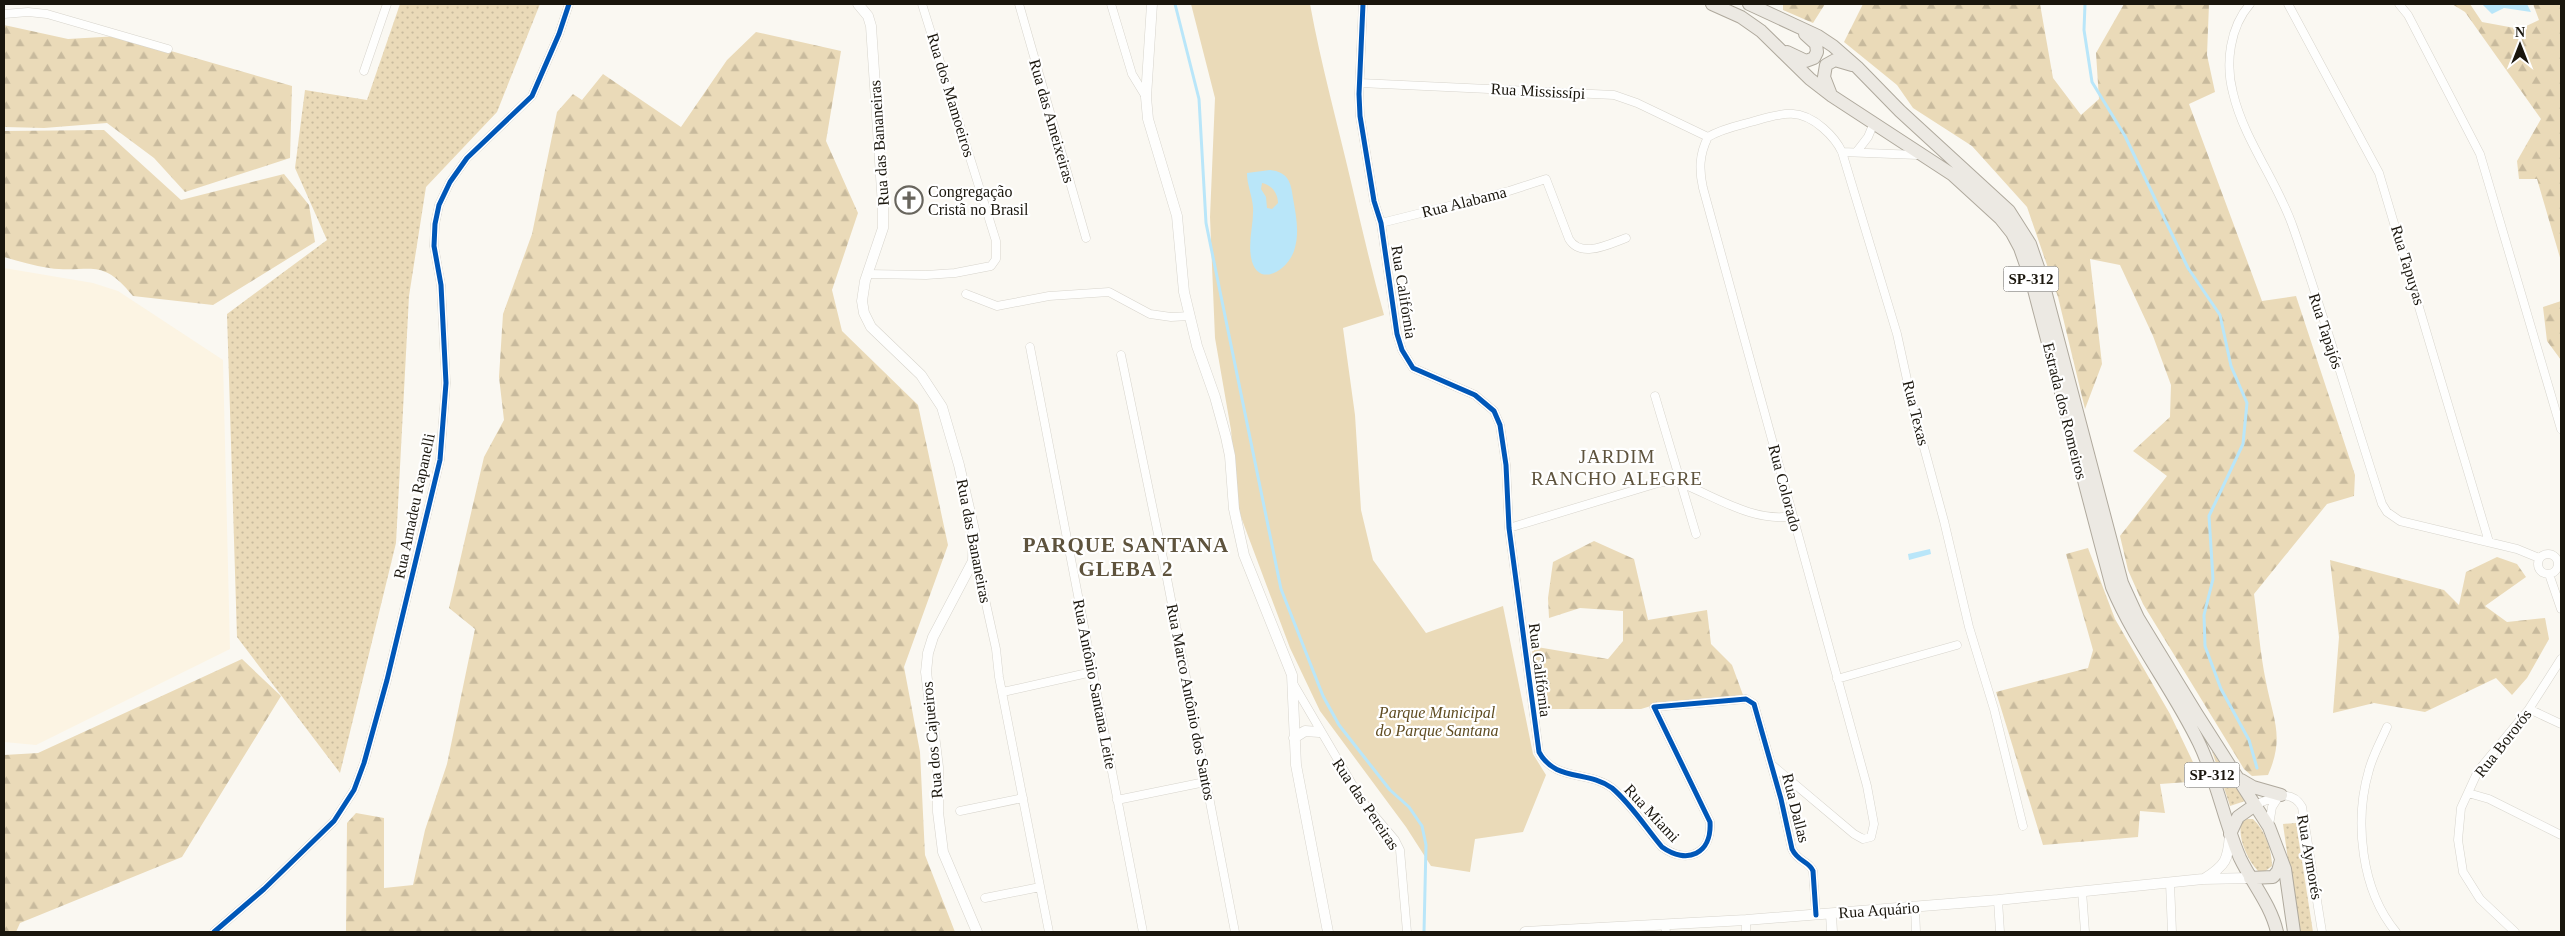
<svg xmlns="http://www.w3.org/2000/svg" width="2565" height="936" font-family="Georgia,serif">
	<style>
		.built { fill: #fcf4e3 }
		.grass { fill: url(#grass-dots) }
		.forest { fill: url(#forest-firs) }
		.park { fill: #eadab8 }
		.water { fill: #b9e6f9; fill-rule: evenodd }
		.lines { fill: none; stroke-linecap: round; stroke-linejoin: round }
		.stream { stroke: #b9e6f9; stroke-width: 3 }
		.minor-casing { stroke: #d7d4cc; stroke-width: 9 }
		.tertiary-casing { stroke: #d7d4cc; stroke-width: 11 }
		.primary-casing { stroke: #afa99d; stroke-width: 14 }
		.minor { stroke: #fefefd; stroke-width: 8 }
		.tertiary { stroke: #fefefd; stroke-width: 10 }
		.primary { stroke: #ece9e3; stroke-width: 12 }
		.cycleway-casing { stroke: #fff; stroke-width: 8 }
		.cycleway { stroke: #0057b8; stroke-width: 5 }
		.labels { text-anchor: middle; dominant-baseline: central; stroke-width: 4.5; stroke-linejoin: round; paint-order: stroke }
		.shield { fill: #fff; stroke: #5f5c56; stroke-width: 1 }
		.shield-label { font-size: 15px; font-weight: bold; fill: #1a160d }
		.street-label { font-size: 16px; fill: #1a160d; stroke: #fff }
		.poi-label { font-size: 16px; fill: #1a160d; stroke: #fff; text-anchor: start }
		.park-label { font-size: 16px; font-style: italic; fill: #5f4c22; stroke: #fff }
		.quarter-label { font-size: 19px; letter-spacing: 1px; fill: #5e533d; stroke: #fff }
		.district-label { font-size: 21px; font-weight: bold; letter-spacing: 1px; fill: #5e533d; stroke: #fff }
	</style>
	<defs>
		<pattern id="grass-dots" width="8" height="8" patternUnits="userSpaceOnUse" patternTransform="scale(1.25)"><rect width="8" height="8" fill="#eadab8"/><path d="M2 2h.1M6 6h.1" fill="none" stroke="#c8ba9d" stroke-width="1.8" stroke-linecap="round"/></pattern>
		<pattern id="forest-firs" width="22" height="20" patternUnits="userSpaceOnUse" patternTransform="scale(1.25)"><rect width="22" height="20" fill="#eadab8"/><path d="M5 1l3.5 6h-7zM16 11l3.5 6h-7z" fill="#c8ba9d"/></pattern>
	</defs>
	<rect width="100%" height="100%" fill="#faf8f2"/>
	<path class="built" d="M4,268L93,283L118,291L223,360L230,649L36,745L4,742Z"/>
	<path class="grass" d="M400,4H540L497,112L426,187L409,296L396,543L340,773L237,637L227,314L327,240L295,168L305,90L367,100Z
		M2212,751L2245,801L2230,806Z
		M2247,819H2253C2265,830 2272,850 2272,866L2264,872L2258,871C2247,859 2238,839 2241,823Z
		M2296,823L2313,932H2298L2283,824Z"/>
	<path class="forest" d="M1783,4H1825L1813,23L1783,10Z
		M1863,4H2040L2053,78L2081,115L2099,99L2096,53L2124,4H2209L2207,55L2215,92L2189,104L2262,301L2296,296L2355,475L2354,496L2327,504L2254,594C2258,623 2260,653 2266,682C2273,719 2285,737 2268,775L2252,776L2244,769L2143,604L2128,570L2120,536L2167,476L2133,451L2170,417L2171,385L2153,336L2120,265L2090,259L2102,364L2085,409L2058,297L2027,207L1972,146L1913,108L1897,85L1844,42Z
		M2452,4H2470L2482,22L2520,29L2539,20L2533,4H2561V261L2537,179H2519L2517,161L2541,119L2465,12Z
		M4,25L68,39L119,36L292,86L290,158L185,192L154,158L107,123L44,128L5,127Z
		M756,32L841,51L826,141L858,213L832,290L842,331L918,405L948,545L904,667L920,752L925,855L955,932H346L347,823L356,813L384,818V888L413,885L425,830L447,764L475,629L449,608L484,457L504,420L499,377L503,314L532,234L557,112L573,94L582,100L603,74L681,127L727,60Z
		M104,130L181,200L284,174L309,205L315,242L213,305L133,296C100,255 90,274 49,268C34,266 19,261 4,257V131Z
		M2561,301V360L2547,341L2543,307Z
		M1594,541L1634,559L1648,620L1707,610L1711,644L1732,665L1743,695L1664,702L1641,709H1543L1531,646L1608,659L1623,641V611L1580,608L1549,618L1548,598L1553,562Z
		M2088,548L2115,619L2170,714L2202,781L2160,784L2165,813L2140,811L2138,837L2043,845L1996,692L2088,668L2093,650L2066,554Z
		M2497,557L2517,564L2526,577L2485,606L2507,622L2545,618L2549,639L2527,678L2512,695L2496,678L2425,712L2374,703L2333,713L2339,637L2330,560L2444,590L2459,605L2466,572Z
		M242,659L281,696L182,857L20,923L16,932H4V755L38,753Z"/>
	<path class="park" d="M1191,4H1310C1321,65 1338,125 1352,186C1362,229 1372,272 1384,315L1343,328L1355,415L1361,510L1373,560L1426,633L1503,606L1533,754L1546,775L1523,832L1475,839L1470,872L1431,866L1406,827L1320,711L1290,648L1238,509L1231,430L1215,338L1210,217L1215,98Z"/>
	<path class="water" d="M2482,4H2527L2531,12L2504,8L2492,14Z
		M1270,170C1288,172 1291,182 1293,198C1296,216 1300,233 1294,251C1286,273 1256,288 1251,257C1248,240 1254,223 1253,207C1252,195 1247,185 1247,173ZM1262,183C1272,185 1278,194 1278,203L1272,209L1267,208L1266,197L1261,189Z
		M1930,549L1931,554L1909,560L1908,554Z"/>
	<g class="lines">
		<path class="stream" d="M1175,4L1199,99L1206,223L1281,589L1323,696L1339,725L1390,790L1409,807L1422,826L1426,845L1424,932
			M2085,4L2084,30L2092,82L2125,136L2188,268L2220,315L2231,366L2247,403L2243,444L2209,516L2213,579L2204,615L2205,646L2221,689L2249,740L2257,768"/>
		<g class="minor-casing">
			<path id="minor" d="M1019,4L1086,238
				M1111,4L1132,74L1146,97
				M1363,4L1359,94L1360,116L1374,201L1381,223L1397,334L1402,350L1413,368L1475,395L1494,411L1500,425L1506,465L1509,528L1539,752C1555,782 1588,770 1612,788C1631,804 1646,828 1662,847C1687,865 1712,854 1710,822L1654,707L1746,699L1754,704L1781,799L1792,849C1798,862 1809,861 1813,871L1816,915
				M2250,4C2230,27 2225,63 2233,93C2244,140 2277,181 2293,227C2325,318 2352,412 2382,504L2387,512L2400,521L2517,549L2539,558
				M2288,4L2379,173L2489,542
				M2399,4L2408,15L2480,154L2561,429
				M4,14L28,12L47,14L168,49
				M364,71L387,4
				M1360,83L1614,95L1637,103L1708,137
				M1708,137C1721,129 1736,126 1751,122C1780,114 1798,106 1823,128C1831,135 1837,141 1842,152L1897,334L1913,407L1944,521L1969,627L1994,709L2023,826
				M1708,137C1699,155 1699,170 1703,188L1867,786L1874,824L1871,837L1863,839L1854,834L1772,765
				M1858,150L1868,137L1873,125
				M1842,152L1918,155
				M1381,223L1509,191L1546,179L1569,239C1581,259 1609,244 1626,238
				M867,274L926,275L955,273L991,266L996,259V241L922,4
				M966,294L997,306L1049,296L1109,292L1150,314L1171,317L1190,316
				M1030,347L1143,932
				M1121,355L1164,563L1235,932
				M1655,396L1696,534
				M1509,528L1658,483L1671,481L1683,484C1716,497 1755,523 1792,516
				M975,554L996,649L999,677L1049,932
				M2538 564a10 10 0 1 1 20 0a10 10 0 1 1-20 0Z
				M2549,574L2561,609
				M1837,679L1957,645
				M1294,685L1362,801L1395,840L1400,850L1407,932
				M1003,692L1092,672
				M2529,709L2561,724
				M2387,727C2381,741 2373,755 2369,770C2354,821 2361,890 2396,932
				M2468,793L2489,799L2561,835
				M1117,800L1205,782
				M2255,805C2271,798 2291,787 2302,807L2322,932
				M960,811L1023,798
				M2269,825L2272,807L2279,796
				M2170,883L2172,932
				M2082,891L2085,932
				M985,898L1040,887
				M1998,900L2000,932
				M1915,908L1916,932
				M1746,920V932
				M1665,925L1666,932
				M214,932L264,889L334,821L354,790L364,763L387,680L440,460L446,383L441,285L434,246L435,224L439,205L450,182L467,158L532,96L559,34L569,4
				M2515,932L2480,899L2463,872L2458,840L2461,808L2478,771L2529,709L2561,659"/>
		</g>
		<g class="tertiary-casing">
			<path id="tertiary" d="M858,4L868,16L871,26L883,206V228L865,281L862,301L864,313L871,327L921,375L942,407L959,465L974,530L973,561L933,637L928,653L926,672L938,767V812L943,852L977,932
				M1152,4L1146,97L1148,119L1177,216L1184,292L1197,346L1215,397L1226,437L1230,456L1234,509L1244,555L1292,675L1296,765L1328,932
				M1294,738L1305,731L1319,732
				M2204,879C2226,865 2228,860 2230,835
				M1831,914L1832,932
				M1525,932L1746,920L1998,900L2203,879L2250,878"/>
		</g>
		<g class="primary-casing">
			<path id="primary" d="M1712,4L1741,17L1761,31L1810,79L1832,96L1953,175L2000,218L2012,233L2020,248L2032,282L2112,587C2135,642 2173,689 2199,743C2217,780 2224,821 2240,858C2252,883 2271,905 2277,932
				M1749,4L1818,36L1833,46L1857,67L1900,111L2009,211L2030,244L2042,279L2122,583L2138,618L2196,713L2269,827L2285,869L2294,932
				M1787,52L1806,61L1814,58L1817,52L1816,44L1805,34
				M1831,95L1824,77L1826,65L1835,60L1852,65
				M2241,780L2253,787L2281,795
				M2230,834L2238,817L2255,805
				M2250,878L2273,877L2278,871L2281,860"/>
		</g>
		<use href="#minor" class="minor"/>
		<use href="#tertiary" class="tertiary"/>
		<use href="#primary" class="primary"/>
		<g class="cycleway-casing">
			<path id="cycleway" d="M1363,4L1359,94L1360,116L1374,201L1381,223L1397,334L1402,350L1413,368L1475,395L1494,411L1500,425L1506,465L1509,528L1539,752C1555,782 1588,770 1612,788C1631,804 1646,828 1662,847C1687,865 1712,854 1710,822L1654,707L1746,699L1754,704L1781,799L1792,849C1798,862 1809,861 1813,871L1816,915
				M214,932L264,889L334,821L354,790L364,763L387,680L440,460L446,383L441,285L434,246L435,224L439,205L450,182L467,158L532,96L559,34L569,4"/>
		</g>
		<use href="#cycleway" class="cycleway"/>
	</g>
	<defs>
		<g id="church-ring" transform="scale(1.4375)"><circle r="9.5" fill="#fff" stroke="#68655d" stroke-width="1.5"/><path d="M-1.2-6h2.4v3.5h3.3v2.4h-3.3V6h-2.4V-.1h-3.3v-2.4h3.3Z" fill="#68655d"/></g>
	</defs>
	<g fill-rule="evenodd">
		<use href="#church-ring" x="909" y="200"/>
	</g>
	<g class="labels">
		<g class="shield">
			<rect x="2003.5" y="266.5" width="55" height="25" rx="4"/>
			<rect x="2184.5" y="762.5" width="55" height="25" rx="4"/>
		</g>
		<g class="shield-label">
			<text x="2031" y="279">SP-312</text>
			<text x="2212" y="775">SP-312</text>
		</g>
		<g class="street-label">
			<text transform="translate(1538 91) rotate(3)">Rua Mississípi</text>
			<text transform="translate(951 95) rotate(73)">Rua dos Mamoeiros</text>
			<text transform="translate(1052 121) rotate(74)">Rua das Ameixeiras</text>
			<text transform="translate(879 143) rotate(-94)">Rua das Bananeiras</text>
			<text transform="translate(1464 202) rotate(-14)">Rua Alabama</text>
			<text transform="translate(2408 265) rotate(73)">Rua Tapuyas</text>
			<text transform="translate(1404 292) rotate(81)">Rua Califórnia</text>
			<text transform="translate(2326 331) rotate(72)">Rua Tapajós</text>
			<text transform="translate(2065 411) rotate(76)">Estrada dos Romeiros</text>
			<text transform="translate(1916 413) rotate(76)">Rua Texas</text>
			<text transform="translate(1785 488) rotate(75)">Rua Colorado</text>
			<text transform="translate(414 506) rotate(-78)">Rua Amadeu Rapanelli</text>
			<text transform="translate(974 541) rotate(79)">Rua das Bananeiras</text>
			<text transform="translate(1540 670) rotate(83)">Rua Califórnia</text>
			<text transform="translate(1095 684) rotate(79)">Rua Antônio Santana Leite</text>
			<text transform="translate(1191 702) rotate(79)">Rua Marco Antônio dos Santos</text>
			<text transform="translate(932 740) rotate(-95)">Rua dos Cajueiros</text>
			<text transform="translate(2503 743) rotate(-52)">Rua Bororós</text>
			<text transform="translate(1366 804) rotate(56)">Rua das Pereiras</text>
			<text transform="translate(1796 808) rotate(76)">Rua Dallas</text>
			<text transform="translate(1652 813) rotate(47)">Rua Miami</text>
			<text transform="translate(2310 857) rotate(80)">Rua Aymorés</text>
			<text transform="translate(1879 910) rotate(-4)">Rua Aquário</text>
		</g>
		<g class="poi-label">
			<text x="928" y="191">Congregação<tspan x="928" dy="18">Cristã no Brasil</tspan></text>
		</g>
		<g class="park-label">
			<text x="1437" y="712">Parque Municipal<tspan x="1437" dy="18">do Parque Santana</tspan></text>
		</g>
		<g class="quarter-label">
			<text x="1617" y="456">JARDIM<tspan x="1617" dy="22">RANCHO ALEGRE</tspan></text>
		</g>
		<g class="district-label">
			<text x="1126" y="545">PARQUE SANTANA<tspan x="1126" dy="24">GLEBA 2</tspan></text>
		</g>
	</g>
	<rect width="2565" height="936" fill="none" stroke="#1a160d" stroke-width="10"/>
	<g transform="translate(2520 45)" stroke="#ffffff" stroke-width="4" paint-order="stroke">
	<path d="M0-4L9 19L0 12L-9 19Z" fill="#1a160d"/>
	<text y="-8" font-size="14" font-weight="bold" text-anchor="middle" fill="#1a160d">N</text>
	</g>
</svg>
